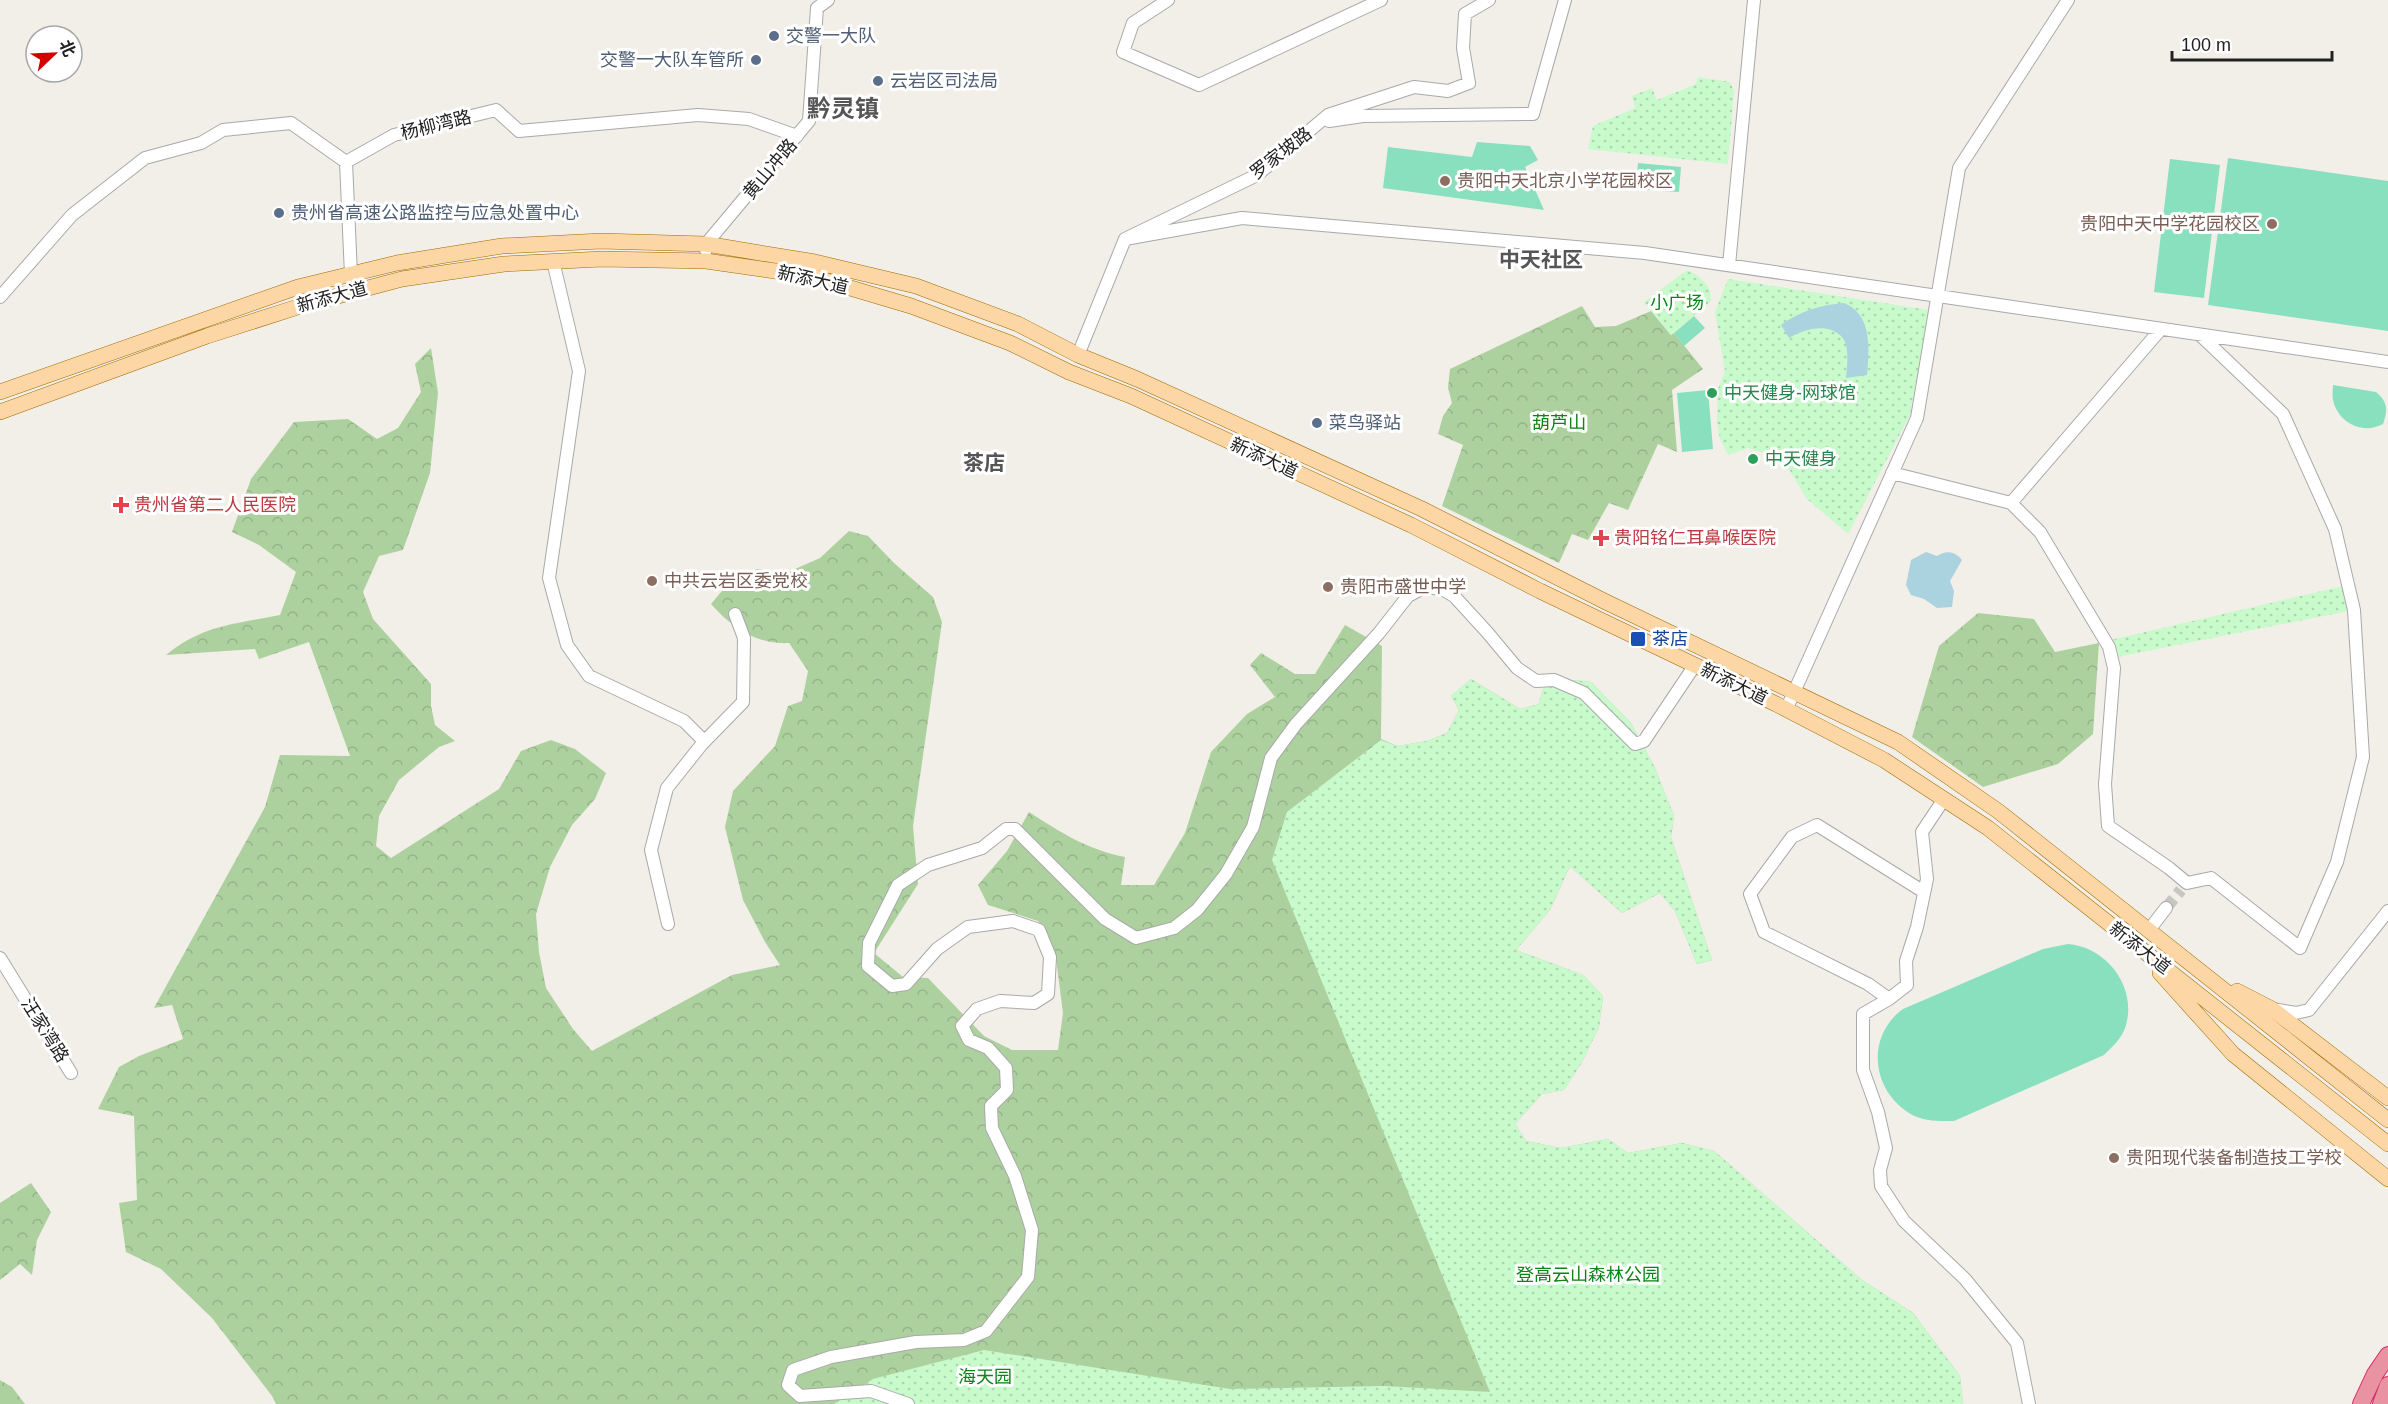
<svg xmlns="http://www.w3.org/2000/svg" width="2388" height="1404" font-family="Arial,'Noto Sans SC',sans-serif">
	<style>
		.forest { fill: url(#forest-crowns) }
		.park { fill: url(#park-dots) }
		.pitch { fill: #88e0be }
		.water { fill: #aad3df }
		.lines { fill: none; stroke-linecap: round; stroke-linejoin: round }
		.minor-tunnel { stroke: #c8c6c1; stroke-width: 12; stroke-dasharray: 12 6; stroke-linecap: butt }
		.minor-casing { stroke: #a9a9a9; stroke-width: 14 }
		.major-casing { stroke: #a06b00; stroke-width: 16 }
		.highway-casing { stroke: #dc2a67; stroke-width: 18 }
		.minor { stroke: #fff; stroke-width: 12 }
		.major { stroke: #fcd6a4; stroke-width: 15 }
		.highway { stroke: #e892a2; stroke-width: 16 }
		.service-dot { fill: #5c6f8a; stroke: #fff; stroke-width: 2 }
		.education-dot { fill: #8d6e63; stroke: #fff; stroke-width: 2 }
		.leisure-dot { fill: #2e9e5b; stroke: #fff; stroke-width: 2 }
		.health-dot { fill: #e0444e; stroke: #fff; stroke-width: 2 }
		.transit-dot { fill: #1a4fb4; stroke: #fff; stroke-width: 2 }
		.labels { text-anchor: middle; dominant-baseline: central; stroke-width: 6; stroke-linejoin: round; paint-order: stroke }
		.service-label { font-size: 18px; fill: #4e5e75; stroke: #fff; text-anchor: start }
		.street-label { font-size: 18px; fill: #222; stroke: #fff }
		.education-label { font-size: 18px; fill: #785e54; stroke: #fff; text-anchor: start }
		.park-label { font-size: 18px; fill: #0c8416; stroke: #fff }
		.leisure-label { font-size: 18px; fill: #27864d; stroke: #fff; text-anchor: start }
		.health-label { font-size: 18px; fill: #be3a42; stroke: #fff; text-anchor: start }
		.transit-label { font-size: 18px; fill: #164399; stroke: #fff; text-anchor: start }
		.quarter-label { font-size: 21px; font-weight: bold; fill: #555; stroke: #fff }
		.district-label { font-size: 24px; font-weight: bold; fill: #555; stroke: #fff }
	</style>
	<defs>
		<pattern id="forest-crowns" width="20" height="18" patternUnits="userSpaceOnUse" patternTransform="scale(1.5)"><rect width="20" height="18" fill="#add19e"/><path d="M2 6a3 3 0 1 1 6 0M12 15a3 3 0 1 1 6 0" fill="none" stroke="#95b388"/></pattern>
		<pattern id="park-dots" width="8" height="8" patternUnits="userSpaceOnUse" patternTransform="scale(1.5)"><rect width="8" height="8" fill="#c8facc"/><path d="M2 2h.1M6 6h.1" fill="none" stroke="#acd6af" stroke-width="1.8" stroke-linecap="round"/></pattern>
	</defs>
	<rect width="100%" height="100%" fill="#f2efe9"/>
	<path class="forest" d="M1582,306L1595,327L1616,326L1651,311L1671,335L1674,333L1703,369L1672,390L1677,452L1658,444L1628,510L1609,503L1588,540L1572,534L1559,563L1442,506L1463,445L1438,434L1443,416L1452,403L1448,388L1450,369Z
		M431,348L438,393L430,473L403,550L379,556L363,592L373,619L431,684V706L435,725L455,741L439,747L399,780L379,816L376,846L391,858L499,789L521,751L551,740L575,749L606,773L595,799L572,825L550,867L536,914L539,952L546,988L573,1029L592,1051L732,975L780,965L765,942L743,900L725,827L733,791L775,746L788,706L802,701L808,671L789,643C757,645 731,627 711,604L726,586L757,569L786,573L820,558L849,531L868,536L894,563L933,597L942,622L913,826L918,884L874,953L903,977L928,978L984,1036L1012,1050H1058L1063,1013L1055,951L1038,921L988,905L978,885L1007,851L1029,812C1062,833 1086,849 1125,857L1121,885H1154L1185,833L1211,752L1247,714L1275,697L1250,665L1261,653L1295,674H1315L1345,625L1382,646L1381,739L1397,746L1427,741L1447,733L1459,710L1451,696L1471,679L1520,709L1539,704L1546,677L1591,682L1631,723L1654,766L1674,816L1671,837L1712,960L1697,964L1675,911L1660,893L1622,913L1570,866L1550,910L1516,950L1583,975L1603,996L1599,1027L1582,1062L1564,1090L1542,1094L1515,1124L1526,1141L1561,1148L1608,1139L1628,1153L1682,1143L1714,1151L1862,1280L1913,1313L1960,1376L1963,1404H276L272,1396L212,1318L161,1269L126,1252L119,1203L137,1200L134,1116L98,1109L119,1067L139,1056L183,1039L172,1005L154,1008L265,807L280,755L350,756L309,642L259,659L255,649L166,655C202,625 236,624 280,615L296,572L259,545L232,532L251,479L294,422L348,419L377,439L398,428L421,392L415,364Z
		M1978,613L2034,619L2055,652L2099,643L2093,734L2058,764L1983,787L1912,737L1939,646Z
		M31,1183L51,1212L37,1240L32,1275L20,1264L0,1280V1203Z
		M0,1380L12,1387L25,1404H0Z"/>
	<path class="park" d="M1698,77L1730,82L1734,91L1728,164L1588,149L1593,126L1635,108L1632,96L1652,88L1657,100L1696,84Z
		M1687,270C1700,276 1712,285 1711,301L1671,335L1644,302Z
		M1728,279L1929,310L1910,415L1848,534L1807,499L1787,466L1765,453L1748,448L1728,455L1720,439L1717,422L1718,389L1725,371L1715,312Z
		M2348,585L2354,610L2112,658L2106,641Z
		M1546,677L1591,682L1631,723L1654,766L1674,816L1671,837L1712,960L1697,964L1675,911L1660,893L1622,913L1570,866L1550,910L1516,950L1583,975L1603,996L1599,1027L1582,1062L1564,1090L1542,1094L1515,1124L1526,1141L1561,1148L1608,1139L1628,1153L1682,1143L1714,1151L1862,1280L1913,1313L1960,1376L1963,1404H834L873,1379L984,1350L1230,1389L1384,1386L1490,1392L1272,860L1287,812L1381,740L1397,746L1427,741L1447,733L1459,710L1451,696L1471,679L1520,709L1539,704Z"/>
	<path class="pitch" d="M1477,142L1530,146L1538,160L1525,167L1544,210L1383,188L1388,147L1472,157Z
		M2228,158L2388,181V331L2208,305Z
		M2170,159L2220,165L2204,298L2154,292Z
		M1638,163L1681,167L1679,192L1636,189Z
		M1694,316L1705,328L1684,346L1674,333Z
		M2333,385L2376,392C2388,402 2388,410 2383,424C2363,435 2338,423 2333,400C2332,396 2333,389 2333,385Z
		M1708,390L1713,449L1682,452L1677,393Z
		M2068,944C2106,947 2137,986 2126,1025C2123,1037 2113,1046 2104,1055L1954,1121C1939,1121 1923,1122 1909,1113C1871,1089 1866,1036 1903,1009L2043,949Z"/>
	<path class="water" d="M1844,303C1873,315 1869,349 1867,375L1846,378C1847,367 1850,346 1842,337C1828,322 1804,329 1789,338L1781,325C1800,311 1820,305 1844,303Z
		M1926,552L1937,556C1946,550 1955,551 1962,560L1950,581L1954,591L1952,607L1937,608L1924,599L1911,595L1906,585L1911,560Z"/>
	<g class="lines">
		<path class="minor-tunnel" d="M2166,908L2181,890"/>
		<g class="minor-casing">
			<path id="minor" d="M1168,0L1133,23L1123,52L1199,85L1381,0
				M1329,121L1363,116L1533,114L1565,0
				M346,162L351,275
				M1125,239L1242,218L1645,253L2388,362
				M706,250V244L809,121L817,8L828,0
				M553,261L579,371L549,578L567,645L589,676L684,721L704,741
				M1729,265L1754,0
				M0,297L72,215L145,158L201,143L223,130L291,123L346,162L394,135L496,110L519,131L698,115L749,119L797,136
				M1078,355L1125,239L1257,175L1328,115L1414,87L1448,91L1469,83L1463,48L1465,14L1489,0
				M1892,473L2011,503L2161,329
				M2011,503L2040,532L2109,647L2114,668L2105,784L2108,826L2169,868L2187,883L2211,878L2300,948L2337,862L2363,757L2354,610L2335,529L2283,414L2200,335
				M1786,710L1917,418L1959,168L2068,0
				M1944,799L1922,832L1927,879L1917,927L1906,961L1907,985L1889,999L1863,1014V1070L1878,1112L1886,1148L1880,1170L1881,1186L1904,1221L1965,1279L2017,1343L2029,1404
				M668,924L651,850L667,788L702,744L743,702L744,638L735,614
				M2149,930L2166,908
				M0,958L71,1073
				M1889,999L1868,984L1764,932L1750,894L1792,837L1817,825L1924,892
				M2272,1009L2296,1013L2309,1010L2388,911
				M908,1404L871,1391L800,1396L788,1385L793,1370L831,1357L916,1342L964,1340L986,1331L1028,1277L1032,1230L1015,1176L992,1128L991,1106L1007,1090L1006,1068L988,1048L969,1040L962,1026L977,1009L1000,1001L1034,1003L1048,994L1050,957L1039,930L1013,921L968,927L937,949L906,984L892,986L868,966L869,943L898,885L928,865L982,848L1006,829H1015L1105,919L1136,938L1174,928L1197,910L1226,874L1253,827L1271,758L1296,724L1379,633L1408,596L1425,587L1442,589L1454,596L1487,632L1517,668L1536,681L1554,680L1584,693L1635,744L1644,741L1695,665"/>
		</g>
		<g class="major-casing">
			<path id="major" d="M0,392L298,287L397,263L502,246L601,241L706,244L815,262L916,286L1018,324L1078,355L1137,379L1422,509L1606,602L1898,742L1998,811L2388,1120
				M0,412L207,336L304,305L402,279L504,264L602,259L706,261L810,276L911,306L1010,343L1069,372L1131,396L1411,525L1540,591L1776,704L1884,760L1988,828L2388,1144
				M2160,973L2233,1054L2388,1179
				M2237,991L2272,1009L2388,1098"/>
		</g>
		<g class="highway-casing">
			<path id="highway" d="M2361,1404L2375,1374L2388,1355
				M2381,1404L2388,1385"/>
		</g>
		<use href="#minor" class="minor"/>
		<use href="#major" class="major"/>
		<use href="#highway" class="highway"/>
	</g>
	<g class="service-dot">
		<circle cx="774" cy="36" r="6"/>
		<circle cx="756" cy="60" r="6"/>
		<circle cx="878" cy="81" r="6"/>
		<circle cx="279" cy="213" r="6"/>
		<circle cx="1317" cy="423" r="6"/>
	</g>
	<g class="education-dot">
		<circle cx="1445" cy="181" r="6"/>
		<circle cx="2272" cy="224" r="6"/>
		<circle cx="652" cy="581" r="6"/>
		<circle cx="1328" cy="587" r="6"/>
		<circle cx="2114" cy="1158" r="6"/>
	</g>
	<g class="leisure-dot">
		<circle cx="1712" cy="393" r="6"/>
		<circle cx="1753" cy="459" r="6"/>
	</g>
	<g class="health-dot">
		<path d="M118 496h6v6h6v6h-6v6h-6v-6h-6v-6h6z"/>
		<path d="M1598 529h6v6h6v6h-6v6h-6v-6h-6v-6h6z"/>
	</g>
	<rect class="transit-dot" x="1630" y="631" width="16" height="16" rx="3"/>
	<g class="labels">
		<g class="service-label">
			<text x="786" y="36">交警一大队</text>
			<text x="744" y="60" text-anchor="end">交警一大队车管所</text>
			<text x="890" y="81">云岩区司法局</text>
			<text x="291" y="213">贵州省高速公路监控与应急处置中心</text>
			<text x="1329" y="423">菜鸟驿站</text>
		</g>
		<g class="street-label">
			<text transform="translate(436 125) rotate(-14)">杨柳湾路</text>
			<text transform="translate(1281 153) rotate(-38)">罗家坡路</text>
			<text transform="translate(770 169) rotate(-50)">黄山冲路</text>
			<text transform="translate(813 280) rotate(13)">新添大道</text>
			<text transform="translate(332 297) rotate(-15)">新添大道</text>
			<text transform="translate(1264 458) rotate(25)">新添大道</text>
			<text transform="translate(1734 684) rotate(26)">新添大道</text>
			<text transform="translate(2140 948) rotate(38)">新添大道</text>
			<text transform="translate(45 1030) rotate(58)">汪家湾路</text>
		</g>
		<g class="education-label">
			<text x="1457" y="181">贵阳中天北京小学花园校区</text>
			<text x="2260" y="224" text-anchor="end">贵阳中天中学花园校区</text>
			<text x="664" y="581">中共云岩区委党校</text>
			<text x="1340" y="587">贵阳市盛世中学</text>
			<text x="2126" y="1158">贵阳现代装备制造技工学校</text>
		</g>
		<g class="park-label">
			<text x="1677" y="303">小广场</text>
			<text x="1559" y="423">葫芦山</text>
			<text x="1588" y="1275">登高云山森林公园</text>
			<text x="985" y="1377">海天园</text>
		</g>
		<g class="leisure-label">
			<text x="1724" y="393">中天健身-网球馆</text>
			<text x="1765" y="459">中天健身</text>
		</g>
		<g class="health-label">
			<text x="134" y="505">贵州省第二人民医院</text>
			<text x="1614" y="538">贵阳铭仁耳鼻喉医院</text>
		</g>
		<g class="transit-label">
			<text x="1652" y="639">茶店</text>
		</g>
		<g class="quarter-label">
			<text x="1541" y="259">中天社区</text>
			<text x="984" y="462">茶店</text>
		</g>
		<g class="district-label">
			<text x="843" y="108">黔灵镇</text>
		</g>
	</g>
	<g transform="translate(54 54) rotate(67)"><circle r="28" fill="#ffffff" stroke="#a7a7a7" stroke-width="1.5"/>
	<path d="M0-4.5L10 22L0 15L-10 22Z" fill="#d40000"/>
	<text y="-9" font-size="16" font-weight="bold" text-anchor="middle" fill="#222222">北</text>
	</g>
	<path d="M2172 51v9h160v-9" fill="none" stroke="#222222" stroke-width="3"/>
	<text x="2181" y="51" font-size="18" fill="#222222" stroke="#ffffff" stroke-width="4.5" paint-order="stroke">100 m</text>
</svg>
